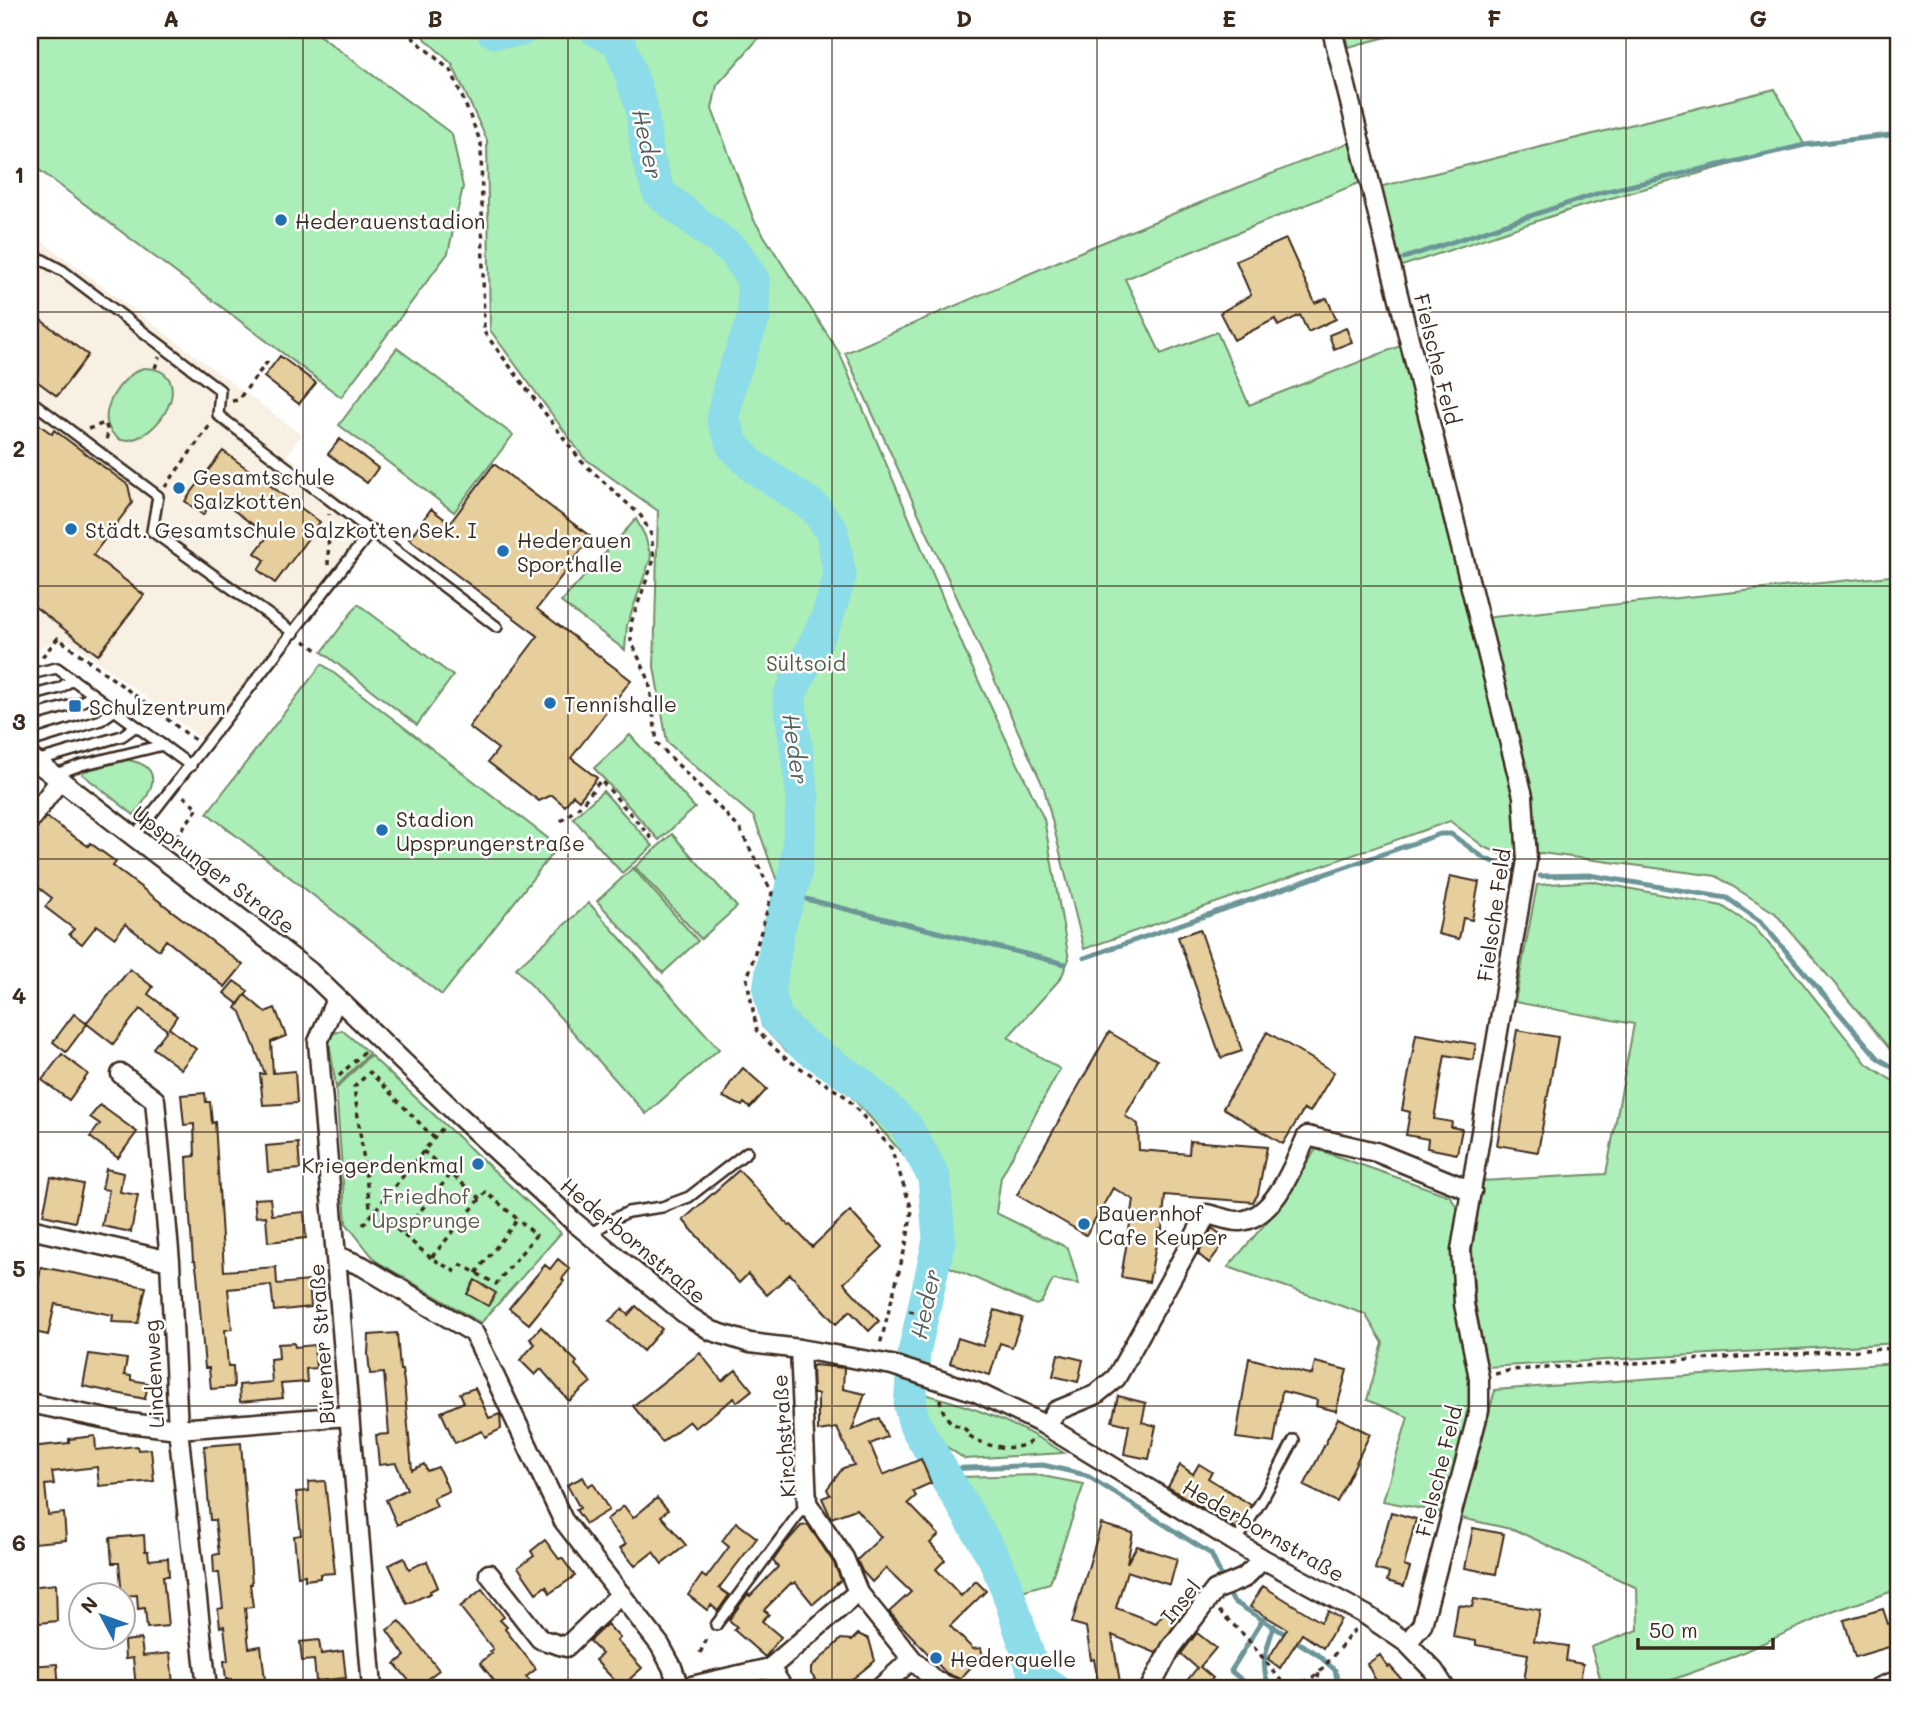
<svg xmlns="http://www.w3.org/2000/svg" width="1929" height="1718" font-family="Mali,sans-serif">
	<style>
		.built { fill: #f8f0e2 }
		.green { fill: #abeeb7; stroke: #738c6a; stroke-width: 2 }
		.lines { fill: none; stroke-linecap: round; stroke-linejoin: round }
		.stream { stroke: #6c9598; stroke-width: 5 }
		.river { stroke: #8cdce9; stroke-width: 33 }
		.building { fill: #e7ce9d; stroke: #3b2a1e; stroke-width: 2 }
		.lane-casing { stroke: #3b2a1e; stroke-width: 14 }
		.street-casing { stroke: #3b2a1e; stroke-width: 23 }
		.path { stroke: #3b2a1e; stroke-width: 3.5; stroke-dasharray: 5 5; stroke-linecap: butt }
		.lane { stroke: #fff; stroke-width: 9 }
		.street { stroke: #fff; stroke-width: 18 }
		.grid { fill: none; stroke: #3b2a1e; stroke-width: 2; stroke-opacity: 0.55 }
		.poi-dot { fill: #1f6fb2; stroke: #fff; stroke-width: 2.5 }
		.labels { text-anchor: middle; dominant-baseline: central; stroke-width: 5; stroke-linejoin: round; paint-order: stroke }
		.poi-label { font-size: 21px; fill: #3b2a1e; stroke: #fff; text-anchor: start }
		.street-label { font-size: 21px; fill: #3b2a1e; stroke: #fff }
		.park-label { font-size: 21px; fill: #575b44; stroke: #fff }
		.water-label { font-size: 23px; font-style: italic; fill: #535f5b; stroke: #fff }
		.neatline { fill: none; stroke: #3b2a1e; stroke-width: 2.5 }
		.grid-label { font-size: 23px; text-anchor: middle; font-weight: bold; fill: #3b2a1e }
	</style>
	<rect width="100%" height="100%" fill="#fff"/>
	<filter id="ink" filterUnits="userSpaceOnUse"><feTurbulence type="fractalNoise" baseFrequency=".0143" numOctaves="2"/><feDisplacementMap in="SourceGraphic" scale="14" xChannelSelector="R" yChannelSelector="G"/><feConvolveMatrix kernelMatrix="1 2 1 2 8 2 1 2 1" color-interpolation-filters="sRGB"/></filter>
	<g filter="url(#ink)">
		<path class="built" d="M30,232L302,435L287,455L371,520L208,743L67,639L30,650Z"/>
		<path class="green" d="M30,30H312L452,134L463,187L448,253L341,397L30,163Z
			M416,30H766L717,85L712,109L754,220L840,354L971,665L1044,819L1069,959L1061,978L1008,1037L1060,1069L1001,1177L996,1213L1068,1248L1079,1284L1053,1280L1041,1303L1036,1305L945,1265L953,1242L951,1215L947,1238L931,1249L927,1181L845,1089L785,1050L762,1026L756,984L779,887L754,817L667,742L654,667L658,511L584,458L490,330L487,140L452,64Z
			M1344,30H1414L1348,47Z
			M1775,89L1804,144L1579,207L1399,267L1379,187Z
			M1350,142L1359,183L1125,279L1161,354L1217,332L1249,405L1400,346L1474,619L1899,575V1060L1775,913L1716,876L1541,853L1508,857L1484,847L1450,821L1084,949L1044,788L845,353L1094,246Z
			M397,348L513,435L454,512L339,425Z
			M143,368C201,368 160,445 121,440C88,422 119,377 143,368Z
			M636,519L645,536L651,557L627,625L625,650L561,602Z
			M358,604L453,676L417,725L322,652Z
			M322,664L558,846L442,995L207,813Z
			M630,735L695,808L659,840L594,768Z
			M128,760C168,767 150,795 134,815L82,774L84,771Z
			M603,791L653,846L622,873L573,818Z
			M672,834L737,907L701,939L635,867Z
			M633,868L698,941L663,973L597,901Z
			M1590,881L1722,906L1754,927L1789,966L1867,1064L1899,1085V1343L1487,1367L1475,1302L1472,1247L1482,1181L1606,1174L1634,1024L1515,1002L1537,885Z
			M589,903L719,1049L646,1114L516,968Z
			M342,1030L369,1053L336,1087L329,1041L332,1034Z
			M370,1055L561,1233L481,1323L376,1261L346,1223L336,1089Z
			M1316,1149L1450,1196L1458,1209L1453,1249L1455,1306L1472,1383L1470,1409L1443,1513L1383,1501L1408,1417L1367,1400L1383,1343L1365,1314L1228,1267L1282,1204Z
			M1899,1363V1589L1832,1612L1719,1663L1660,1684L1661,1688H1603L1591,1647L1638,1630L1637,1588L1515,1530L1461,1518L1495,1390L1655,1378Z
			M924,1394C974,1406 1020,1425 1064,1453L965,1459L941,1443L923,1408Z
			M1037,1475L1084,1484L1050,1583L1015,1593L1002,1554L965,1494L959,1477Z"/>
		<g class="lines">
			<path class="stream" d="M1404,258L1599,193L1805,145L1899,134
				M1540,876L1589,875L1727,898L1760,921L1879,1059L1899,1071
				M790,895L1065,964
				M1084,958L1440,834H1451L1484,858L1513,870
				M942,1469L1043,1465L1086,1475L1211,1554L1233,1601L1318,1655L1335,1670L1339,1688
				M1251,1688L1231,1671L1263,1619
				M1271,1688C1258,1667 1267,1648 1274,1626"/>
			<path class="river" d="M492,30L495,32L521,30
				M596,30L619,41L641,104L648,159L659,193L735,252L753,280L754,317L730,383L723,419L733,446L754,467L814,507L832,531L840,576L827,618L789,697L803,798L795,877L778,931L769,990L776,1018L802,1044L860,1083L906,1126L934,1177L939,1240L914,1353L910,1406L915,1425L994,1558L1007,1589L1033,1670L1040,1679L1053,1688"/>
		</g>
		<path class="building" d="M1286,239L1315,303L1327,298L1336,319L1308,332L1300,315L1278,326L1275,319L1234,340L1220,313L1251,295L1236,261Z
			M30,312L88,355L57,396L30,376Z
			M1346,328L1352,342L1334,349L1329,335Z
			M280,356L316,383L299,404L264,377Z
			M30,418L52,434L54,430L128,485L132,503L93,555L144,595L98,655L30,603Z
			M340,439L378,468L367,483L328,454Z
			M223,451L320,522L275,583L258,570L265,560L255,553L268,536L216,497L203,515L185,501Z
			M494,464L591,537L537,609L631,680L571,758L597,778L579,800L573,795L565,806L552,795L539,801L488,762L498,749L469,727L538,636L409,539L431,509L450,523Z
			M46,817L88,846L90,843L116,862L113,866L243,965L225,987L166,940L159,950L125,924L115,938L97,925L82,944L69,934L74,929L45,907L52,898L30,881V837Z
			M1450,876L1479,882L1472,920L1463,918L1459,939L1438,934Z
			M1200,929L1242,1051L1221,1058L1178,937Z
			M130,969L153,987L148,994L177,1016L169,1028L196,1049L181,1069L153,1048L167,1030L140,1009L113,1044L86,1023Z
			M234,981L248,991L238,1004L224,993Z
			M245,995L265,1012L275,1008L286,1036L271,1042L273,1073L295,1071L297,1103L263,1105L260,1074H265L241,1012L236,1008Z
			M74,1014L87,1024L66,1052L53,1042Z
			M1517,1030L1558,1037L1538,1152L1497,1145Z
			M1109,1032L1157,1060L1125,1116L1138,1124L1139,1150L1189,1154L1190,1141L1267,1147L1258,1194L1253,1202L1165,1195L1162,1230L1159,1229L1149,1282L1121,1277L1134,1200L1113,1188L1086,1235L1017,1195Z
			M1267,1032L1334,1072L1310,1112L1304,1109L1283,1144L1223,1108Z
			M1416,1034L1476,1044L1473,1060L1445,1055L1434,1119L1452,1122L1451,1127L1462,1129L1457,1154L1427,1148L1428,1139L1406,1135L1410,1112L1402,1110Z
			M62,1054L88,1074L69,1100L42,1080Z
			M743,1068L767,1089L750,1108L744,1103L742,1106L723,1097L731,1082Z
			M205,1093L206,1102H210L212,1123L215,1122L224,1271L276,1267L277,1284L309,1281L311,1307L274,1311L271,1285L228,1289L232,1329L225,1330L228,1366H233L234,1387L211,1389L209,1368H205L197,1273L195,1261H193L190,1218L187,1157L195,1156L194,1124L184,1125L181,1095Z
			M100,1105L137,1132L118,1158L90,1137L100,1124L90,1117Z
			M298,1143L300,1169L268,1172L266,1146Z
			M106,1169L123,1173L120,1192L138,1195L131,1232L102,1226L109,1190L102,1189Z
			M739,1170L789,1226L791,1225L812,1247L850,1211L883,1247L844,1283L879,1321L869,1331L850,1311L836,1324L790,1274L767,1295L748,1274L739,1283L683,1220Z
			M51,1177L83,1184L75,1222L43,1215Z
			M270,1198L272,1215L304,1212L306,1238L268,1242L266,1216L256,1217L254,1199Z
			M1212,1228L1227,1239L1209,1263L1198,1254Z
			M558,1259L570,1269L562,1279L564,1281L529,1324L509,1308L545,1265L550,1269Z
			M41,1267L146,1287L138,1323L112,1322L113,1315L55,1304L48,1335L30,1331Z
			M475,1280L496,1293L488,1306L467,1294Z
			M636,1306L662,1329L643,1351L609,1321L622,1309L628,1315Z
			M995,1310L1022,1318L1012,1347L1000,1343L990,1375L950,1363L958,1338L983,1346Z
			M541,1327L577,1362L575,1365L591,1382L569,1401L541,1369L535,1375L520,1360L535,1344L530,1339Z
			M397,1333L400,1370H402L404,1382L412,1470L424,1464L427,1471L438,1467L449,1491L433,1498L437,1506L397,1525L386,1500L407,1489L396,1463L379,1465L376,1435L389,1434L384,1373L370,1374L368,1354L369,1335Z
			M294,1343L295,1347L314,1345L316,1368L306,1369L307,1382L281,1384L283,1398L240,1402L239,1385L272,1382L270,1359L279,1358L278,1344Z
			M700,1353L722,1381L736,1370L752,1390L737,1402L734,1398L695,1428L689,1421L662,1442L633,1406Z
			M89,1354L127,1359L124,1375L131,1376V1380L148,1383L145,1399L83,1386Z
			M1058,1354L1083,1360L1078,1382L1053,1376Z
			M1249,1358L1312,1375L1315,1362L1347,1370L1336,1411L1316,1406L1317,1400L1282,1391L1274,1443L1236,1438Z
			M814,1365L844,1368L843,1389L865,1394L852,1430L879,1418L887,1437L870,1444L883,1475L921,1459L931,1483L913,1491L916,1496L908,1503L939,1535L930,1543L945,1560L936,1569L961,1596L976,1581L986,1591L950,1626L973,1649L981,1648L984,1661L975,1663L960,1679L946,1673L889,1612L911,1592L886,1568L872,1582L862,1571L857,1560L881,1537L856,1509L831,1518L822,1498L830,1495L827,1489L843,1468L854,1465L837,1428L818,1431V1394H813L812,1367Z
			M475,1388L489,1418L500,1414L501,1429L485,1437L482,1431L455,1443L441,1412L464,1402L460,1393Z
			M1118,1396L1146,1403L1142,1422L1156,1426L1149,1459L1124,1454L1129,1425L1112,1421Z
			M1338,1418L1370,1434L1337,1502L1304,1486Z
			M95,1436L96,1450L137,1446L138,1450L151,1449L154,1481L99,1486L97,1467L52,1472L54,1484L45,1485L48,1515L64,1513L66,1540L34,1543L30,1504V1447L69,1443V1439Z
			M241,1443L252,1584H250L253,1607L245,1608L249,1648L261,1646L266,1688H232L231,1679L226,1680L224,1661H228L224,1626L220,1627L218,1609L223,1608L219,1573H214L213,1555L219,1554L215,1520H210L204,1446Z
			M1199,1464L1212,1472L1208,1478L1251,1505L1236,1528L1168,1487L1180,1465L1193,1474Z
			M583,1477L588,1486L593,1483L609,1510L586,1524L576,1510L580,1508L567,1485Z
			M325,1481L335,1573L320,1574V1578L305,1580V1575L298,1576L294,1536L301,1535L296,1492L309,1491L308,1482Z
			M657,1498L668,1510L661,1516L686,1545L662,1564L653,1552L635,1566L620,1548L626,1544L606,1520L624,1506L633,1518Z
			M1391,1512L1416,1519L1404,1566L1410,1568L1404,1586L1387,1581L1389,1573L1375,1569Z
			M736,1522L757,1538L719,1588L729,1595L718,1611L711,1605L707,1610L688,1595L702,1575L706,1578L729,1547L722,1541Z
			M1101,1524L1133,1533L1127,1563L1137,1546L1177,1559L1170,1585L1127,1571L1116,1608L1156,1623L1167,1608L1180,1617L1156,1653L1112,1635L1121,1688H1099L1094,1659L1091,1660L1086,1627L1072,1623Z
			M808,1525L834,1563L841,1580L813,1604L795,1582L792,1584L791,1583L764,1610L769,1614L762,1621L781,1637L765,1657L734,1630L737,1627L729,1620L748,1594L750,1596L778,1567L773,1561L785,1544L801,1526Z
			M1473,1528L1504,1534L1496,1574L1465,1568Z
			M144,1535L145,1551H148L149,1560L168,1558L169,1576H163L168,1626L147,1628L145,1608L138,1609L137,1595L122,1596L119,1563H112L110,1538Z
			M545,1540L559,1559L562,1558L575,1576L550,1593L546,1586L536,1593L518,1567L534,1556L531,1551Z
			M404,1558L409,1569L427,1561L438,1587L430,1591L431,1593L407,1604L389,1565Z
			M56,1584L57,1621L30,1624V1587Z
			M1263,1586L1321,1622L1328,1611L1341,1619L1323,1648L1302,1634L1280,1668L1268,1659L1287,1629L1250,1607Z
			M482,1589L504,1617L500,1620L507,1627L505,1629L536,1669L526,1677L537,1688H500L480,1663L492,1653L490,1651L493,1649L460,1607Z
			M1474,1599L1540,1610L1534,1641L1568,1646L1566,1661L1583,1664L1579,1688H1523L1528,1654L1476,1645V1641L1453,1637L1458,1605L1472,1607Z
			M1883,1609L1888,1624L1899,1621V1644L1855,1657L1844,1620Z
			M400,1621L439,1670L415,1688L395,1664L405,1656L387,1630Z
			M607,1624L620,1638L617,1641L642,1668L621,1687L595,1660L602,1654L589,1641Z
			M1197,1633L1216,1648L1200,1667L1213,1678L1205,1688H1195L1186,1682L1197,1668L1181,1654Z
			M858,1634L869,1639L875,1661L841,1688H804L815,1679L811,1674V1668L841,1639L852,1640Z
			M141,1639L143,1656L170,1653L173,1684L136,1687L133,1658L125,1659L124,1641Z
			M319,1640L321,1654L343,1651L346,1678L316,1681L314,1660L302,1661L300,1642Z
			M1380,1655L1388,1667L1390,1666L1409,1688H1384L1375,1679L1367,1664Z
			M57,1664L59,1688H30V1666Z"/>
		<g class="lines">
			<g class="lane-casing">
				<path id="lane" d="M30,253L63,271L220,390L218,415L497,627
					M30,403L35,404L158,496L152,531L294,633
					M30,674L57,668L191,766
					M30,696L60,688L73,679
					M30,717L79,703L94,695
					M30,742L101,720L115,710
					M36,761L122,736L136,726
					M53,775L81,765L163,745
					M134,837L372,530
					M590,1234L615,1218L628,1212L662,1207L689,1197L747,1152
					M1236,1542L1265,1495L1294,1440
					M716,1625L807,1503"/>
			</g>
			<g class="street-casing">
				<path id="street" d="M1332,30L1523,796L1527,860L1461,1250L1464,1304L1479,1378V1410L1422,1625L1407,1643
					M30,757L309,971L456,1113L573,1221L684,1313L712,1331L750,1343L800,1349L892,1365L976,1392L1043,1424L1263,1559L1366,1615L1407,1643L1434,1671L1445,1688
					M30,820L59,781
					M336,999L318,1042L372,1688
					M121,1074L155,1100L170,1261L178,1429L207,1688
					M30,1229L170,1261
					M337,1256L362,1266L474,1333L563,1520L660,1645L672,1667L679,1688
					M800,1349L807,1503L844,1558L858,1592L912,1659L935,1681L953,1688
					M30,1403L121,1422L178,1429L348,1416
					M1046,1426L1056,1411L1095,1395L1116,1378L1207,1214C1217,1216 1231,1222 1240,1221C1275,1218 1294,1164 1307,1136L1376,1152L1472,1191
					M489,1574L540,1639L566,1647L621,1594
					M770,1668L783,1688
					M683,1688L770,1668L858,1592
					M880,1688L912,1659
					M1150,1688L1171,1648L1215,1590L1244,1578L1263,1559
					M1878,1688L1899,1680"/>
			</g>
			<path class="path" d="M404,30L452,72L481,143L484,332L581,461L641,516L651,534L654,559L631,623V641L649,680L657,743L740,829L772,893L747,980L757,1031L785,1058L846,1097L891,1148L912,1210L907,1240L880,1345
				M155,368L159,357
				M232,401L238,400L268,361
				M88,429L105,423L108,431L106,442
				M165,487L210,425
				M328,565L329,514
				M304,641L320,652
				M42,657L58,638L195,740
				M561,821L581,805L601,780L653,840
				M170,845L198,808L183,796
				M339,1076L366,1050
				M423,1151L481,1199
				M363,1225L445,1125
				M402,1233L451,1174
				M431,1258L370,1207L354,1087L370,1072L434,1138
				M456,1272L431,1258L486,1192L536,1235L496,1284L460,1264
				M476,1273L518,1219
				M909,1311L935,1316
				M1495,1374L1512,1370L1899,1348
				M940,1399C941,1408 946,1421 956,1425C960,1427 963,1427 966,1430C973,1437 964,1432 973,1438C989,1448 1021,1453 1035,1438
				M1219,1611L1247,1638L1287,1688
				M700,1653L709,1635
				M814,1688H815
				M1295,1688L1319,1673L1356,1628
				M1316,1688L1319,1673"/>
			<use href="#lane" class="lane"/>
			<use href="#street" class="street"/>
		</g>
	</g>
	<path class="grid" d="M303,30V1688M568,30V1688M832,30V1688M1097,30V1688M1361,30V1688M1626,30V1688M30,312H1899M30,586H1899M30,859H1899M30,1132H1899M30,1406H1899"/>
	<g class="poi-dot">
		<circle cx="281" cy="220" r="7"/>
		<circle cx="179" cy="488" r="7"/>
		<circle cx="71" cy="529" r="7"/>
		<circle cx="503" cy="551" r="7"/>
		<circle cx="550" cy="703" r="7"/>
		<rect x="68" y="699" width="14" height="14" rx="3.5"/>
		<circle cx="382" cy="830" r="7"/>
		<circle cx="478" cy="1164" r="7"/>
		<circle cx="1084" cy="1224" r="7"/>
		<circle cx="936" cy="1658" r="7"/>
	</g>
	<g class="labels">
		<g class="poi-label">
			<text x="295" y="220">Hederauenstadion</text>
			<text x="193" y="476">Gesamtschule<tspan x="193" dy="24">Salzkotten</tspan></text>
			<text x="85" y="529">Städt. Gesamtschule Salzkotten Sek. I</text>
			<text x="517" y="539">Hederauen<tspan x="517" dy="24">Sporthalle</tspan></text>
			<text x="564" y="703">Tennishalle</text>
			<text x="89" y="706">Schulzentrum</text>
			<text x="396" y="818">Stadion<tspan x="396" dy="24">Upsprungerstraße</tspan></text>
			<text x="464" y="1164" text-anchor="end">Kriegerdenkmal</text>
			<text x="1098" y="1212">Bauernhof<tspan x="1098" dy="24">Cafe Keuper</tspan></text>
			<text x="950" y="1658">Hederquelle</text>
		</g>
		<g class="street-label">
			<text transform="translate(1438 359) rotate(76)">Fielsche Feld</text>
			<text transform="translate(214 869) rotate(37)">Upsprunger Straße</text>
			<text transform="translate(1493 915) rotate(-82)">Fielsche Feld</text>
			<text transform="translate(634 1240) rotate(40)">Hederbornstraße</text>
			<text transform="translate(321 1344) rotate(-94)">Bürener Straße</text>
			<text transform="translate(153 1374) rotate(-93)">Lindenweg</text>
			<text transform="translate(783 1436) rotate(-94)">Kirchstraße</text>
			<text transform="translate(1438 1471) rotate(-76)">Fielsche Feld</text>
			<text transform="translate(1264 1530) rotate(30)">Hederbornstraße</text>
			<text transform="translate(1180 1601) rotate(-51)">Insel</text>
		</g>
		<g class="park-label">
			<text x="806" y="662">Sültsoid</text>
			<text x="426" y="1195">Friedhof<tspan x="426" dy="24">Upsprunge</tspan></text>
		</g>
		<g class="water-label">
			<text transform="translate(648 144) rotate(78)">Heder</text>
			<text transform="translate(796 749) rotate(82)">Heder</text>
			<text transform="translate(925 1304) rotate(-78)">Heder</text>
		</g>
	</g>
	<rect width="1929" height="1718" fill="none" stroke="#fff" stroke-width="77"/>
	<g transform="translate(102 1616) rotate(311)"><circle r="33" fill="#ffffff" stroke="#b1aaa5" stroke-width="2"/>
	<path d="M0-5L12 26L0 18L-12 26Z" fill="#1f6fb2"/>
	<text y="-10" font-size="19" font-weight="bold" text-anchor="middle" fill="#3b2a1e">N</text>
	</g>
	<path d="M1638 1638v10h135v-10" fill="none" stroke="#3b2a1e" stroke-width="3.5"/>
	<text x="1649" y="1638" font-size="21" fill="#3b2a1e" stroke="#ffffff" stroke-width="5" paint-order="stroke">50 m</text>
	<rect x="38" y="38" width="1852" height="1642" class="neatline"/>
	<g class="grid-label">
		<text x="171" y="27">A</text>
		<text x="435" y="27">B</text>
		<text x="700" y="27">C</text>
		<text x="964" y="27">D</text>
		<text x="1229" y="27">E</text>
		<text x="1494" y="27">F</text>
		<text x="1758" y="27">G</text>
		<text x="19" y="183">1</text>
		<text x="19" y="457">2</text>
		<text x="19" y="730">3</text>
		<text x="19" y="1004">4</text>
		<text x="19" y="1277">5</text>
		<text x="19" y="1551">6</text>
	</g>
</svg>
